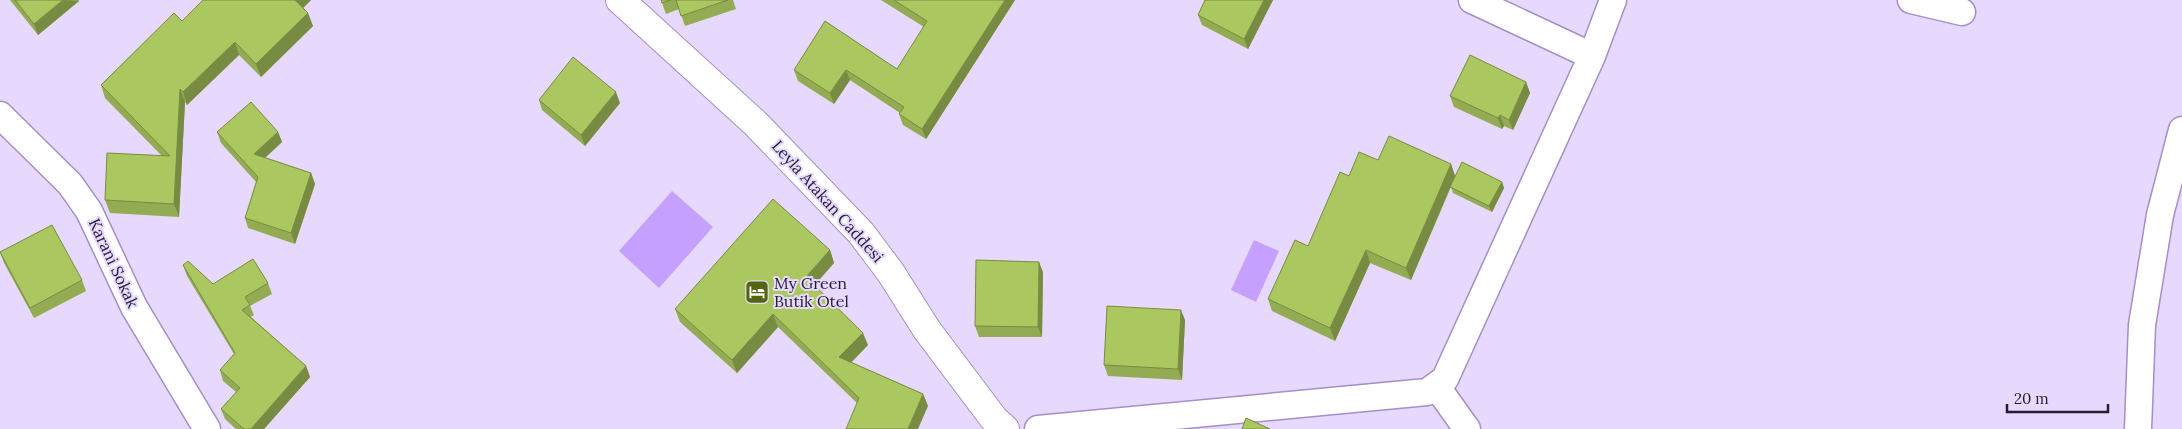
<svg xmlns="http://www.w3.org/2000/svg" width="2182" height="429" font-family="Lora,serif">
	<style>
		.water { fill: #c6a0fe }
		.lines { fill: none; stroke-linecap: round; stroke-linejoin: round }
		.minor-casing { stroke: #a48fc6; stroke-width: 29 }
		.primary-casing { stroke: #a48fc6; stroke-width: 30 }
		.minor { stroke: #fff; stroke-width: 26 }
		.primary { stroke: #fff; stroke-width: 28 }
		.wall { fill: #93ab52 }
		.shaded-wall { fill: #788b42 }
		.building { fill: #abc75f; stroke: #788b42 }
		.labels { text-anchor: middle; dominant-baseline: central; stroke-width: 4; stroke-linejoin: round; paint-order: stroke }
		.street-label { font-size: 16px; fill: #251c32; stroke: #e6d9fd }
		.poi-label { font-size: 16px; fill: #251c32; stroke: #e6d9fd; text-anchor: start }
	</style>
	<rect width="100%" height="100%" fill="#e6d9fd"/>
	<path class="water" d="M672,191L713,227L659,288L619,251Z
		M1254,240L1279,251L1256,302L1231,290Z"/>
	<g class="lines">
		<g class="minor-casing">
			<path id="minor" d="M1472,0L1592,56
				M1911,0L1962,12
				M0,115L70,184L89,211L134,307L207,429
				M1437,387L1467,429
				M1038,429L1427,392L1445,379L1592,56L1613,0
				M2138,429L2142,325L2160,215L2182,130"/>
		</g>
		<g class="primary-casing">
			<path id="primary" d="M620,0L756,124L861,233L891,273L927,330L994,419L1005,429"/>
		</g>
		<use href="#minor" class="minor"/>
		<use href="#primary" class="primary"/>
	</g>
	<path class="wall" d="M10,0H79V1L38,35Z
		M203,0H311L303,8L313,26L261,77L239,55L187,105L185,102L179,217L110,213L105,200L162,156L105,98L101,85L182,21Z
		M661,0H733L736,9L685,26L679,9L666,14Z
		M881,0H1015L926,139L903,125L899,114L900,113L850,80L834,104L798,81L794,70L897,69L924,27Z
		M1205,0H1273L1248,49L1202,25L1198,15Z
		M1526,82L1530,93L1513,130L1504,126L1502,129L1454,107L1450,96Z
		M539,100L620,103L585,146L542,110Z
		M217,132H278L282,142L265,158L311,173L315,184L295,244L248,228L245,218L256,182L221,143Z
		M1451,164L1455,176L1502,182L1504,188L1492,212L1453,193L1451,187L1411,280L1370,263L1335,341L1272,311L1268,299L1308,246L1349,176Z
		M830,250L834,263L814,286L868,345L851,362L923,394L928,406L857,403L778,327L737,373L680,322L675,309Z
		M0,252L82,280L86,291L34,318L4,263Z
		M183,265L213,284L268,283L272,294L250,306L254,315L251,317L306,366L310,377L264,429H236L225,419L221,409L236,392L223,381L220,370L234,354L187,276Z
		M1043,272L1042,337H979L975,326Z
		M1185,320L1182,380L1108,376L1104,365Z"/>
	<path class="shaded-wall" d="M63,0L79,1L38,35L34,24Z
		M295,0H311L299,12Z
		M1005,0H1015L926,139L922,129Z
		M1264,0H1273L1248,49L1244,39Z
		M308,13L313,26L261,77L256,64Z
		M235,42L239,55L187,105L183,92Z
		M846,70L850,80L834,104L830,93Z
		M1526,82L1530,93L1513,130L1509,120Z
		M180,89L185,102L179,217L174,204Z
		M616,92L620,103L585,146L581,135Z
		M1500,115L1504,126L1502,129L1498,118Z
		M278,132L282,142L257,165L254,154Z
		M1451,164L1455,176L1411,280L1406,268Z
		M311,173L315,184L295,244L291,233Z
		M1502,182L1504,188L1492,212L1489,206Z
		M830,250L834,263L810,290L806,277Z
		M1366,250L1370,263L1335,341L1330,328Z
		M1039,262L1043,272L1042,337L1038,327Z
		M1181,310L1185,320L1182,380L1178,369Z
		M773,314L778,327L737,373L732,360Z
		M863,333L868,345L844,370L839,357Z
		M306,366L310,377L264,429H251Z
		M923,394L928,406L918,429H908Z"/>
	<path class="building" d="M15,0H63L34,24Z
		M203,0H295L308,13L256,64L235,42L183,92L180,89L174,204L105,200L107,153L170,156L101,85L174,13L182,21Z
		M661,0H671L662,3Z
		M676,0H728L681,16Z
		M894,0H1005L922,129L899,114L904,107L846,70L830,93L794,70L825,21L897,69L927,21Z
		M1205,0H1264L1244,39L1198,15Z
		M1470,55L1526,82L1509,120L1500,115L1498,118L1450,96Z
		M573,57L616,92L581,135L539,100Z
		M251,102L278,132L254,154L311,173L291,233L245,218L258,177L217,132Z
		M1389,136L1451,164L1406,268L1366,250L1330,328L1268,299L1295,240L1308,246L1340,172L1349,176L1359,152L1378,160Z
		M1462,162L1502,182L1489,206L1450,187Z
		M773,199L830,250L806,277L863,333L839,357L923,394L908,429H846L859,398L773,314L732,360L675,309Z
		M52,225L82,280L30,308L0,252Z
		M253,259L268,283L245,297L250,305L242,310L306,366L251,429H244L221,409L240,388L220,370L235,353L183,265L188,261L213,284Z
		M976,260L1039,262L1038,327L975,326Z
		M1107,306L1181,310L1178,369L1104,365Z
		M1246,418L1270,429H1242Z"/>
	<defs>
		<g id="hotel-square" transform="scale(1.25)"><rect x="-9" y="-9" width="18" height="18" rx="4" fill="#52650f" stroke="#e6d9fd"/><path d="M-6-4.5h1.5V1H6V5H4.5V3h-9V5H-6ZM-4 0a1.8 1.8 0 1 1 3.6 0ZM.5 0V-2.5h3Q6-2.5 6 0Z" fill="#fff"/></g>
	</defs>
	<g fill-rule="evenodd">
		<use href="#hotel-square" x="757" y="292"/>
	</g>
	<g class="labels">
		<g class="street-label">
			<text transform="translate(828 201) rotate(48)">Leyla Atakan Caddesi</text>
			<text transform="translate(114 263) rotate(65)">Karani Sokak</text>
		</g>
		<g class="poi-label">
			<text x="774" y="283">My Green<tspan x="774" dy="18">Butik Otel</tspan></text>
		</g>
	</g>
	<path d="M2007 404v8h101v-8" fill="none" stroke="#251c32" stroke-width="2.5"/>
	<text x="2014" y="404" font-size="15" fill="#251c32" stroke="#e6d9fd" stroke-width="4" paint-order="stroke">20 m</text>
</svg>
